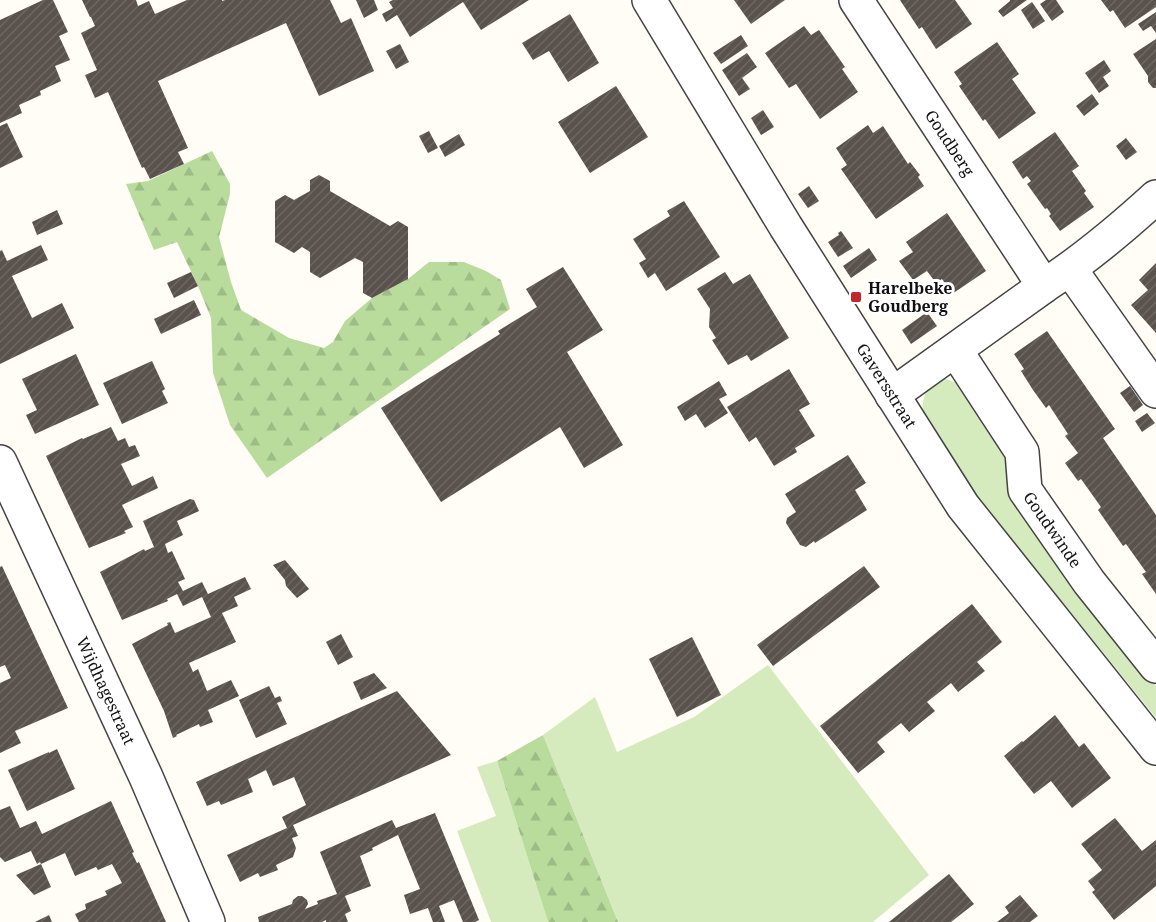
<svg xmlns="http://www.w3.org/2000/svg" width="1156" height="922" font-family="'Noto Serif',serif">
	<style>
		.grass { fill: #d5ebbd }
		.forest { fill: url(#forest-firs) }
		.building { fill: url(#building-hatch) }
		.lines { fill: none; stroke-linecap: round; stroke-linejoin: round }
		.street-casing { stroke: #444; stroke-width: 36 }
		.street { stroke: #fff; stroke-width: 33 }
		.poi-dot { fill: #c4262e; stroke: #fff; stroke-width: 2 }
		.labels { text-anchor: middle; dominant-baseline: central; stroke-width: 6; stroke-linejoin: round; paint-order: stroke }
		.street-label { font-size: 16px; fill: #111; stroke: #fff }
		.poi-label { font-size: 16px; font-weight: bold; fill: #111; stroke: #fff; text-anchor: start }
	</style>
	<defs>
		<pattern id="forest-firs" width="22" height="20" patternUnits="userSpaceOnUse" patternTransform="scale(1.5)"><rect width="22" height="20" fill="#b9dc9c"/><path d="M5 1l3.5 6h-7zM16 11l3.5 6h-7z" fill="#9ebc85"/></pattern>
		<pattern id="building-hatch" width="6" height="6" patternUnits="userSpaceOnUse" patternTransform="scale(1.5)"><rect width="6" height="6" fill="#5a524d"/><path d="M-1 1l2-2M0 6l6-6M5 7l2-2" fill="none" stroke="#6d6662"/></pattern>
	</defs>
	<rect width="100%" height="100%" fill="#fffdf5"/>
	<path class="grass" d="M943,378L954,382L965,388L1107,625L1156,686V718L963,478L922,413C924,395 924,386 943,378Z
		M768,665L929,875L873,922H618L543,735L595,697L617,752L694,717Z
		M497,761L548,922H491L457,831L496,816L477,767Z"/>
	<path class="forest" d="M212,151L230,184V194L219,237L231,282L241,310L289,338L324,348L333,342L345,321L372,298L408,279L429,262H464L486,271L501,280L510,309L267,478L230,425L213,373L211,318L198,286L177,242L154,250L126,184L148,181Z
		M543,735L618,922H548L497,761Z"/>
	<path class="building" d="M43,0H53L68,32L59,36L70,60L55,66L61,81L40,91L41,95L19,105L22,113L0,123V20Z
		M82,0H136L138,6L149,1L155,14L187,0H222V1L225,0H330L341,23L351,18L374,71L319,96L286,23L158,81L188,148L178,152L184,164L150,179L144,167L142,168L108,92L95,98L85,75L97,70L81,33L95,26L91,17H90Z
		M356,0H374L378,10L364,18Z
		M393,0H529L481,30L463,2L410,37L397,15L386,22L382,14L393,8L389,2Z
		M734,0H785L751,24Z
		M900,0H955L972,24L936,49L922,27L919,29Z
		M1010,0H1027L1003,17L998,11L1010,1Z
		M1046,0H1056L1064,12L1052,21L1040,4Z
		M1101,0H1156V7L1125,28L1113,10L1110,12Z
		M1032,2L1045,21L1033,29L1021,10Z
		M1156,12V33L1151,26L1143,31L1138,24Z
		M570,14L599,63L568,82L549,51L533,60L522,43Z
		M804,26L811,35L819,30L845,67L842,69L858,92L820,119L796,84L789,88L765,53Z
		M741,35L748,46L721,64L713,53Z
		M1156,39V88H1153L1148,82V76L1133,54Z
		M997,42L1019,74L1012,79L1036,113L999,139L985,119L983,121L959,86L962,84L954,72Z
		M400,44L409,62L396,69L386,51Z
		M747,53L757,67L742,78L750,89L739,96L722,70Z
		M1104,60L1111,71L1103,77L1109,86L1099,93L1085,73Z
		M616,86L648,137L590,173L558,122Z
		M1092,94L1099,104L1084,116L1076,106Z
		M763,110L774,127L761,135L751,118Z
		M7,123L23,157L0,168V126Z
		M868,125L873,133L883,126L908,164L910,162L920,175L918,177L924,186L876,219L841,169L847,165L836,148Z
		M429,131L438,148L428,153L419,136Z
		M1055,132L1079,166L1072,171L1086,191L1084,193L1094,207L1060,231L1049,216L1051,214L1047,208L1045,209L1027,184L1031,181L1027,176L1023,179L1012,162Z
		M459,134L465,145L445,157L439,146Z
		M1126,138L1137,152L1126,160L1116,146Z
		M319,175L330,181V191L390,226L398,221L408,227V279L372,298L363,293V262L355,258L320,278L310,272V252L302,247L294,253L275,242V201L285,195L294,200L310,191V180Z
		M809,186L819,201L808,208L798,194Z
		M684,201L720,257L666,291L655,273L648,278L639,263L646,259L633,239L670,216L667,211Z
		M57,210L63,224L37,235L32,222Z
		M947,213L986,271L952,294L942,279L936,283L927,271L913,280L899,261L913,252L906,242Z
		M841,231L853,248L838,257L828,242L839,235L838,233Z
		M41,245L48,260L12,276L32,318L62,303L74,328L0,364V251L2,250L7,261Z
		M869,248L877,260L851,278L843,266Z
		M1156,263V333L1131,305L1148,290L1139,280Z
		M563,267L603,330L567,352L623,445L584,468L560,427L441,502L381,408L500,334L498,331L537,307L526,289Z
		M191,272L198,286L174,298L167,283Z
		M725,272L733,284L750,274L789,338L751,361L747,355L728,365L712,340L716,338L709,327L710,309L697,289Z
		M194,300L201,315L161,334L154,319Z
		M927,312L937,326L911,344L902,330Z
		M1047,331L1115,429L1103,438L1156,515V594L1142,574L1146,572L1126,544L1123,546L1098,510L1101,507L1081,479L1078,481L1065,463L1078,453L1065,436L1068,434L1049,405L1046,408L1033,390L1021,371L1024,369L1014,354Z
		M76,354L99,405L35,434L26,415L37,410L22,379Z
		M152,361L165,389L162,391L168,403L122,424L103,383Z
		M789,369L810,404L799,410L815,436L795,448L797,452L774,466L756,437L749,442L727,407Z
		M719,381L727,395L719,399L728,413L705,428L696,414L685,421L677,407Z
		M1130,386L1143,405L1134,412L1120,393Z
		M1147,413L1155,423L1142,432L1135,421Z
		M111,427L118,441L125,438L129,447L135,445L140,456L121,464L132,486L153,476L158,488L122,505L133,527L124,531L126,533L89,548L46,456L82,438L83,439Z
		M848,455L866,483L855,490L867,510L815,543L814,541L806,547L800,545L786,523L787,518L796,512L785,494Z
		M190,499L194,500L199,511L177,521L183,535L165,544L168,553L172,551L185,579L178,582L183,591L202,582L208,594L245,577L251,589L234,597L238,606L222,613L236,642L189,663L193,672L198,669L207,691L231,680L239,696L208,710L213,722L200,727L199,724L176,735L177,736L173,738L164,711L132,644L168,625L167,623L170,622L175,633L211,617L202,597L183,606L177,594L167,599L168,601L122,620L100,572L144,549L145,551L154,547L143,521Z
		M285,560L309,589L297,598L286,586L285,580L273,565Z
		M2,566L68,708L15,731L21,743L0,753V683L11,678L5,665L0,667V567Z
		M864,566L880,587L773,666L757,645Z
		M972,604L1002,642L977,662L985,671L958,692L951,683L927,702L935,711L909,732L901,723L877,742L885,752L858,773L820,726Z
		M341,634L353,657L338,665L326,642Z
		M692,637L721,695L677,717L649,659Z
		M374,673L387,688L361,700L353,682Z
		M269,686L275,698L280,696L282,701L277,703L287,724L256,738L239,700Z
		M397,691L451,755L293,825L298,836L292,838L296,848L293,857L276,865L278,870L260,877L258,873L240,882L227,855L287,828L282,817L306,805L294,777L273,786L266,770L248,779L253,792L221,805L219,801L207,806L196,782Z
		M1055,715L1079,747L1084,743L1111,778L1072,808L1051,781L1034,794L1004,756L1022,741L1023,742Z
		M57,749L75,789L27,811L8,770L49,752V753Z
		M111,801L134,852L132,853L137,863L139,862L166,922H79L75,914L86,909L85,904L107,895L105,891L122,883L112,864L98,870L96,867L75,876L65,853L41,864L51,887L34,895L16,875L41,864L40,862L37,864L31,851L5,862L0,857V810L10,806L20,828L36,821L42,834Z
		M435,813L479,920L475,922H463L454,900L439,906L445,922H433L428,908L410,914L404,895L420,889L398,835L372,848L373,850L360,856L371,886L345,896L351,911L345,914L348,922H326V920L322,922H259L258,917L292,904L293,900L298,896H302L307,900L308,904L305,909L318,904L317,901L337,894L320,852L392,820L396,828Z
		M1115,818L1142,851L1156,840V886L1114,920L1092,892L1095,890L1088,881L1102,870L1081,844Z
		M949,874L974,904L951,922H889Z
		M1020,895L1038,916L1030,922H997L1009,913L1005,907Z
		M49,915L52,922H35Z"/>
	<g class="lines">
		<g class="street-casing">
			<g id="street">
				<path id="s1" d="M649,0L786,227L963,506L1156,748"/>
				<path id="s2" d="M856,0L1044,286"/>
				<path d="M1070,269L1156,391"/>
				<path id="s3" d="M956,351L1022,452L1025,490L1089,582L1156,666"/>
				<path d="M892,395L1044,286C1084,260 1121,229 1156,197"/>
				<path id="s4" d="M0,462L146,777L208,922"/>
			</g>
		</g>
		<use href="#street" class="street"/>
	</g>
	<rect class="poi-dot" x="850" y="291" width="12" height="12" rx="3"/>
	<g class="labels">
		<g class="street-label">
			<text stroke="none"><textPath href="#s2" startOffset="171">Goudberg</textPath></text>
			<text stroke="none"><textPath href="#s1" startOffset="453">Gaversstraat</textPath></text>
			<text stroke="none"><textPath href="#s3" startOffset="207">Goudwinde</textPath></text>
			<text stroke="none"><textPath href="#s4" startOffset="252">Wijdhagestraat</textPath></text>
		</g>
		<g class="poi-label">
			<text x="868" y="288">Harelbeke<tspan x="868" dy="18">Goudberg</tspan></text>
		</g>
	</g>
</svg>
